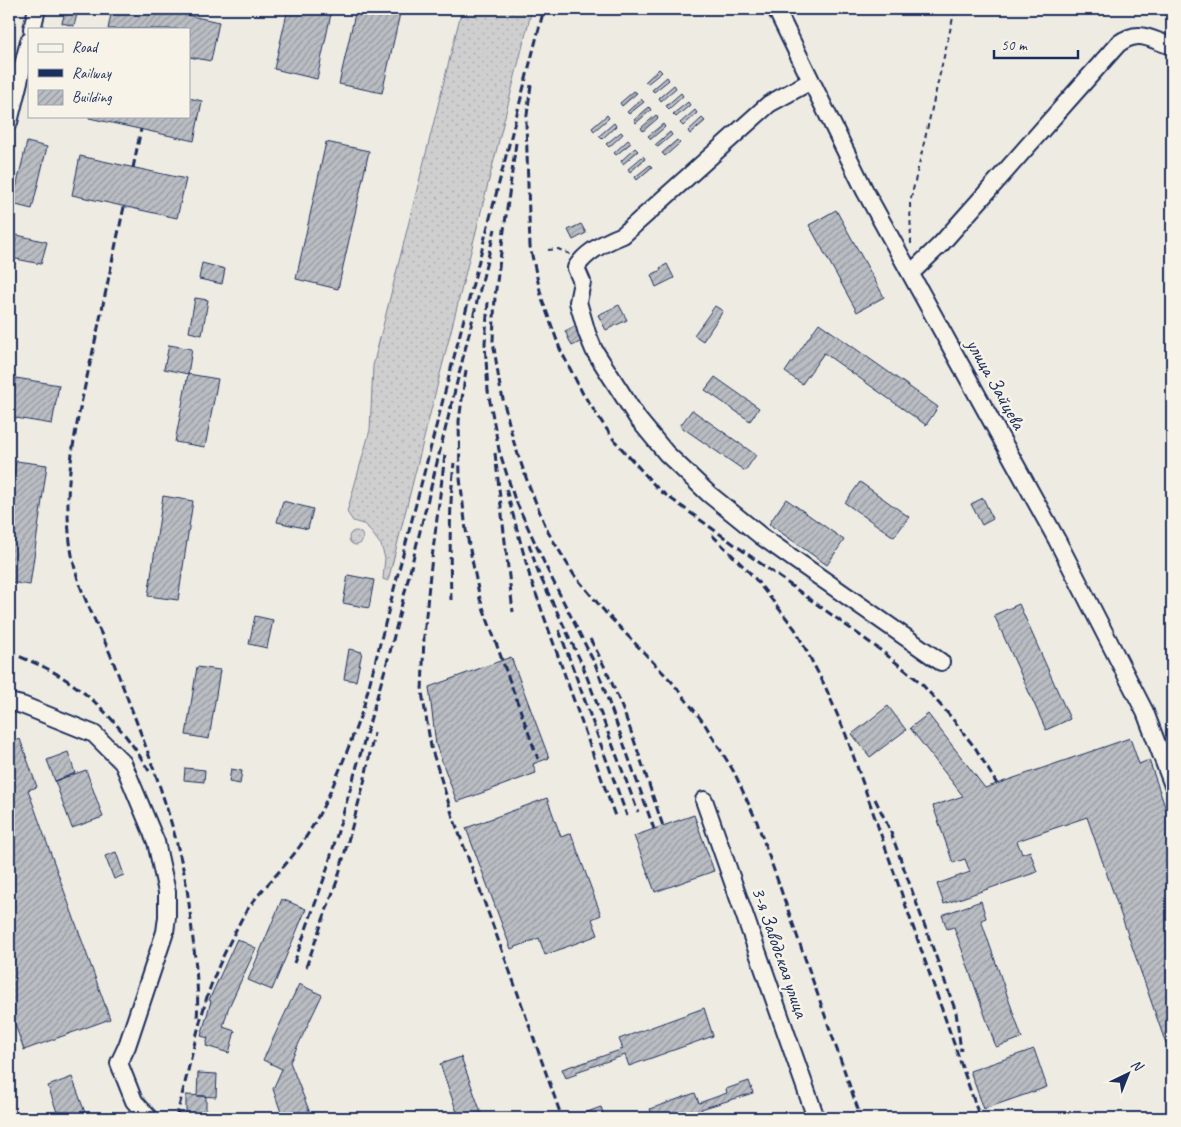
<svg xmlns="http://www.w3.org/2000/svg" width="1181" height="1127" font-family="Caveat,sans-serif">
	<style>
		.grass { fill: url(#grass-dots); stroke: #757f96 }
		.building { fill: url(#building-hatch); stroke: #1b2f5e }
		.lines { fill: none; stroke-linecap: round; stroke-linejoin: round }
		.minor-casing { stroke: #1b2f5e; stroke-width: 20 }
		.path { stroke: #1b2f5e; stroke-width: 2; stroke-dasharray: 5 4; stroke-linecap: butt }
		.minor { stroke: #f7f3e8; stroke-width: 16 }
		.rail { stroke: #1b2f5e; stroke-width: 3; stroke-dasharray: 8 4; stroke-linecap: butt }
		.labels { text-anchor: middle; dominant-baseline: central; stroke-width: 5; stroke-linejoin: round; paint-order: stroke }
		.street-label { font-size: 20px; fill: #1b2f5e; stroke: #f7f3e8 }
	</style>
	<defs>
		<pattern id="grass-dots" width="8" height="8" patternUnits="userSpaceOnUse" patternTransform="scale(1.25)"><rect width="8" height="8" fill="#cfcfcf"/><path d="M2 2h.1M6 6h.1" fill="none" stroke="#b1b2b4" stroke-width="1.8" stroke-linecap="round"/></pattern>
		<pattern id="building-hatch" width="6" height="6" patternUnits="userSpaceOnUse" patternTransform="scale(1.25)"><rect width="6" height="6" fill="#babdc2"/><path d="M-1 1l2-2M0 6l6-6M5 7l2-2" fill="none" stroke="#969aa1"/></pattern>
	</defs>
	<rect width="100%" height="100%" fill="#eeebe2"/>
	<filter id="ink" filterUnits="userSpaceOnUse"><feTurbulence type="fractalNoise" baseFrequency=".02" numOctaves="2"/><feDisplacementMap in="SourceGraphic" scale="10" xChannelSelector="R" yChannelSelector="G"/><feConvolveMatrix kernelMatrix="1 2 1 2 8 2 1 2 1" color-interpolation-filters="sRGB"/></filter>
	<g filter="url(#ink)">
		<path class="grass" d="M462,9H532L388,581L383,579L385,558L381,545L366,525L353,521L347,512L370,430L373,366Z
			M349 538a7 7 0 1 1 14 0a7 7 0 1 1-14 0Z"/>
		<path class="building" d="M112,9H158L219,22L211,61L189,57V29H108Z
			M288,9H332L317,79L274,69Z
			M356,9H401L382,93L339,84Z
			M65,11L77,14L74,26L62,23Z
			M659,69L662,72L647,84L645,82Z
			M667,77L669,80L654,92L652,90Z
			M674,85L676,88L661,101L659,98Z
			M634,91L637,93L622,106L620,103Z
			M681,93L683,96L669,109L666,106Z
			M189,98L202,101L194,141L89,118V116H189Z
			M641,99L644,102L629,114L627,112Z
			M688,102L690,105L676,117L673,114Z
			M649,107L651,110L636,123L634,120Z
			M695,110L697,113L683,126L680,123Z
			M607,115L609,118L594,131L592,128Z
			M656,115L658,118L643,131L641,128Z
			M702,118L705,121L690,134L688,131Z
			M614,123L616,126L602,139L599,136Z
			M663,124L665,127L651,139L648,136Z
			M621,132L623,134L609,147L606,144Z
			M670,132L672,135L658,147L655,145Z
			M628,140L631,143L616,155L614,153Z
			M677,140L680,143L665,156L662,153Z
			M27,142L47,147L32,209L12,204Z
			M326,142L369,151L338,289L296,279Z
			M635,148L638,151L623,164L621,161Z
			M80,156L186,179L177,218L72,195Z
			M643,156L645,159L630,172L628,169Z
			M650,165L652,167L637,180L635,177Z
			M836,210L884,297L857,312L809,225Z
			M581,224L586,233L573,240L568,230Z
			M17,235L47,242L41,264L11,258Z
			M202,263L225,269L222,284L199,279Z
			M667,264L674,278L656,287L651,275L661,270L660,268Z
			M195,298L208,300L202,335L189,332Z
			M619,305L627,320L606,330L598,315Z
			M715,306L723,311L703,341L694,335Z
			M819,323L938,407L926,425L824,353L802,384L785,372Z
			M577,325L584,340L572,346L565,331Z
			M169,345L192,349L188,374L164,369Z
			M188,374L218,379L205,447L175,442Z
			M715,377L759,408L750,421L705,390Z
			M16,378L59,385L52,424L10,417Z
			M692,410L756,455L745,471L680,426Z
			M16,461L47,465L30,585L9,582V511Z
			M860,482L909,517L894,537L845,503Z
			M163,496L193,501L178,600L148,596Z
			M983,498L993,519L982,525L971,504Z
			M786,499L844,540L827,565L769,524Z
			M283,501L313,509L308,529L277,522Z
			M348,575L374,580L369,608L343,603Z
			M9,585H12L9,604Z
			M1019,604L1070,719L1046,730L994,615Z
			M255,616L273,620L267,648L249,644Z
			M349,649L362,652L356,681L344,679Z
			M511,657L549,758L533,764L536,773L457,802L436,745L429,687Z
			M197,667L220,670L209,739L186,735Z
			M888,706L906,730L870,757L852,734Z
			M928,714L985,788L1130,738L1139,764L1149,760L1172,827V1042L1166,1044L1087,817L1017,841L1022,854L1030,851L1037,872L944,904L937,884L970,872L965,859L953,863L933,806L963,796L910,728Z
			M20,739L37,787L28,790L110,1019L24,1050L9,1007V743Z
			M68,752L75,773L55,781L47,760Z
			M185,768L205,770L204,782L184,780Z
			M231,769L242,771L240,784L229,782Z
			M86,770L103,817L72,828L55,781Z
			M547,798L561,837L571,833L601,915L592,919L598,935L545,955L539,938L511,949L466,828Z
			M694,815L714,871L655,892L634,836Z
			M116,852L124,875L114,879L105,856Z
			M282,899L306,909L272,990L248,980Z
			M981,901L986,918L981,920L1022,1038L996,1047L954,927L947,929L942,915Z
			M237,939L256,948L228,1009L223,1027L235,1031L229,1053L206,1046L208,1038L201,1036L211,1001L209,1000Z
			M299,984L322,995L290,1062L312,1118H283L273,1089L282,1069L263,1060Z
			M704,1008L713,1036L629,1066L625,1055L576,1072L577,1074L566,1078L562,1069L574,1065V1066L623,1049L619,1039Z
			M1034,1049L1047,1087L984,1109L970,1071Z
			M461,1057L483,1118H459L440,1064Z
			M198,1073L217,1074L216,1097L197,1096Z
			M72,1077L87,1118H59L48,1086Z
			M749,1081L753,1093L701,1109L704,1118H653L650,1109L695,1093L699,1103L727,1093L726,1089Z
			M186,1095L206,1096V1118H186Z
			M601,1107L605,1118H580L579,1115Z"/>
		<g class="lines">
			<g class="minor-casing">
				<path id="minor" d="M776,9L865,191L1057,540L1145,712L1172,783
					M32,29L37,9
					M811,81L769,104L623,235C605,242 585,252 576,268L582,282L578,302L587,333L594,350L638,419L666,453L709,494L761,536L941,662
					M9,122L29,41
					M911,273L941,244L1118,44C1140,28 1150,40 1172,46
					M9,702L22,705L94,734L123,763L156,842L167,892V917L165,932L127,1046L119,1063L134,1101L149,1118
					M704,800L816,1118"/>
			</g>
			<path class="path" d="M911,244L910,203L955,9
				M548,250L558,249L570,254"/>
			<use href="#minor" class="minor"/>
			<path class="rail" d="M167,11V9
				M531,85L526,122L530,247L542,299L560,349L583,394L614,440L659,490L883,652L920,682L951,717L976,749L997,784
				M516,143L495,296L493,341L500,387L514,443L529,486L548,532L574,575L606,613L672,682L704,723L734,772L757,822L781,890L861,1118
				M133,168L141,129
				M124,207C113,256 103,306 92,355C77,421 60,488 72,555C79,595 99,625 113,661C138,726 165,792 181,860C188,886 190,913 193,940C196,966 199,993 197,1019
				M488,302L485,343L488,391L499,450L514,497L547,569L596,666L654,829
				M466,370L459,421L460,478L466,530L480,599L538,759
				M495,453L513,612
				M445,455L430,574L424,636L422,692L431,747L453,817L513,980L562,1118
				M506,489L530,577L616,819
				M712,535L753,576L795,629L825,686L846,735L980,1118
				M529,544L538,572L582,664L638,812
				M451,600C450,554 449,508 454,463
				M559,630L627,816
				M590,639C623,697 641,763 663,826
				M9,652C20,657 33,662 44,667C90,690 124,728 149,771
				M875,799L890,830L956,1012L961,1051
				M294,963L325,876L390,652L495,229
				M306,967L337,881L364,783L374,733
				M176,1118C187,1078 195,1037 207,997C215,972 227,947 239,924C254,894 281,873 300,846C329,804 345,756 363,709L544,9"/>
		</g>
	</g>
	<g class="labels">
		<g class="street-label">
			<text transform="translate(996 384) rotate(61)">улица Зайцева</text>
			<text transform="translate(780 952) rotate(71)">3-я Заводская улица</text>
		</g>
	</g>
	<rect width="1181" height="1127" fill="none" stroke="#f7f3e8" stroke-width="30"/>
	<rect x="15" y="15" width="1151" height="1097" fill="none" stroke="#1b2f5e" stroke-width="2" filter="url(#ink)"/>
	<rect x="28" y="28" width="162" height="90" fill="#f7f3e8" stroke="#9fa5b1"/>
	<rect x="38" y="44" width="25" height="8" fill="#f7f3e8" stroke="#9fa5b1"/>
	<text x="72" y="52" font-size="15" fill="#1b2f5e">Road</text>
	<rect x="38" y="69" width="25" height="8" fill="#1b2f5e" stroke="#9fa5b1"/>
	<text x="72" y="78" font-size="15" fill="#1b2f5e">Railway</text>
	<rect x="38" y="90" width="25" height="15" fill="url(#building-hatch)" stroke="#9fa5b1"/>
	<text x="72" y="102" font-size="15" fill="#1b2f5e">Building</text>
	<g transform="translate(1128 1074) rotate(43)" stroke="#f7f3e8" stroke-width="4" paint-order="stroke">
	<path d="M0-4L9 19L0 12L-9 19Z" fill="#1b2f5e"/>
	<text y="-8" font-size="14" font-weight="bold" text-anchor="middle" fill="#1b2f5e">N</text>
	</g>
	<path d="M994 50v8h84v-8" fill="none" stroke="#1b2f5e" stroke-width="2.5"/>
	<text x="1001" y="50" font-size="15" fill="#1b2f5e" stroke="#f7f3e8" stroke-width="4" paint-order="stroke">50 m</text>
</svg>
